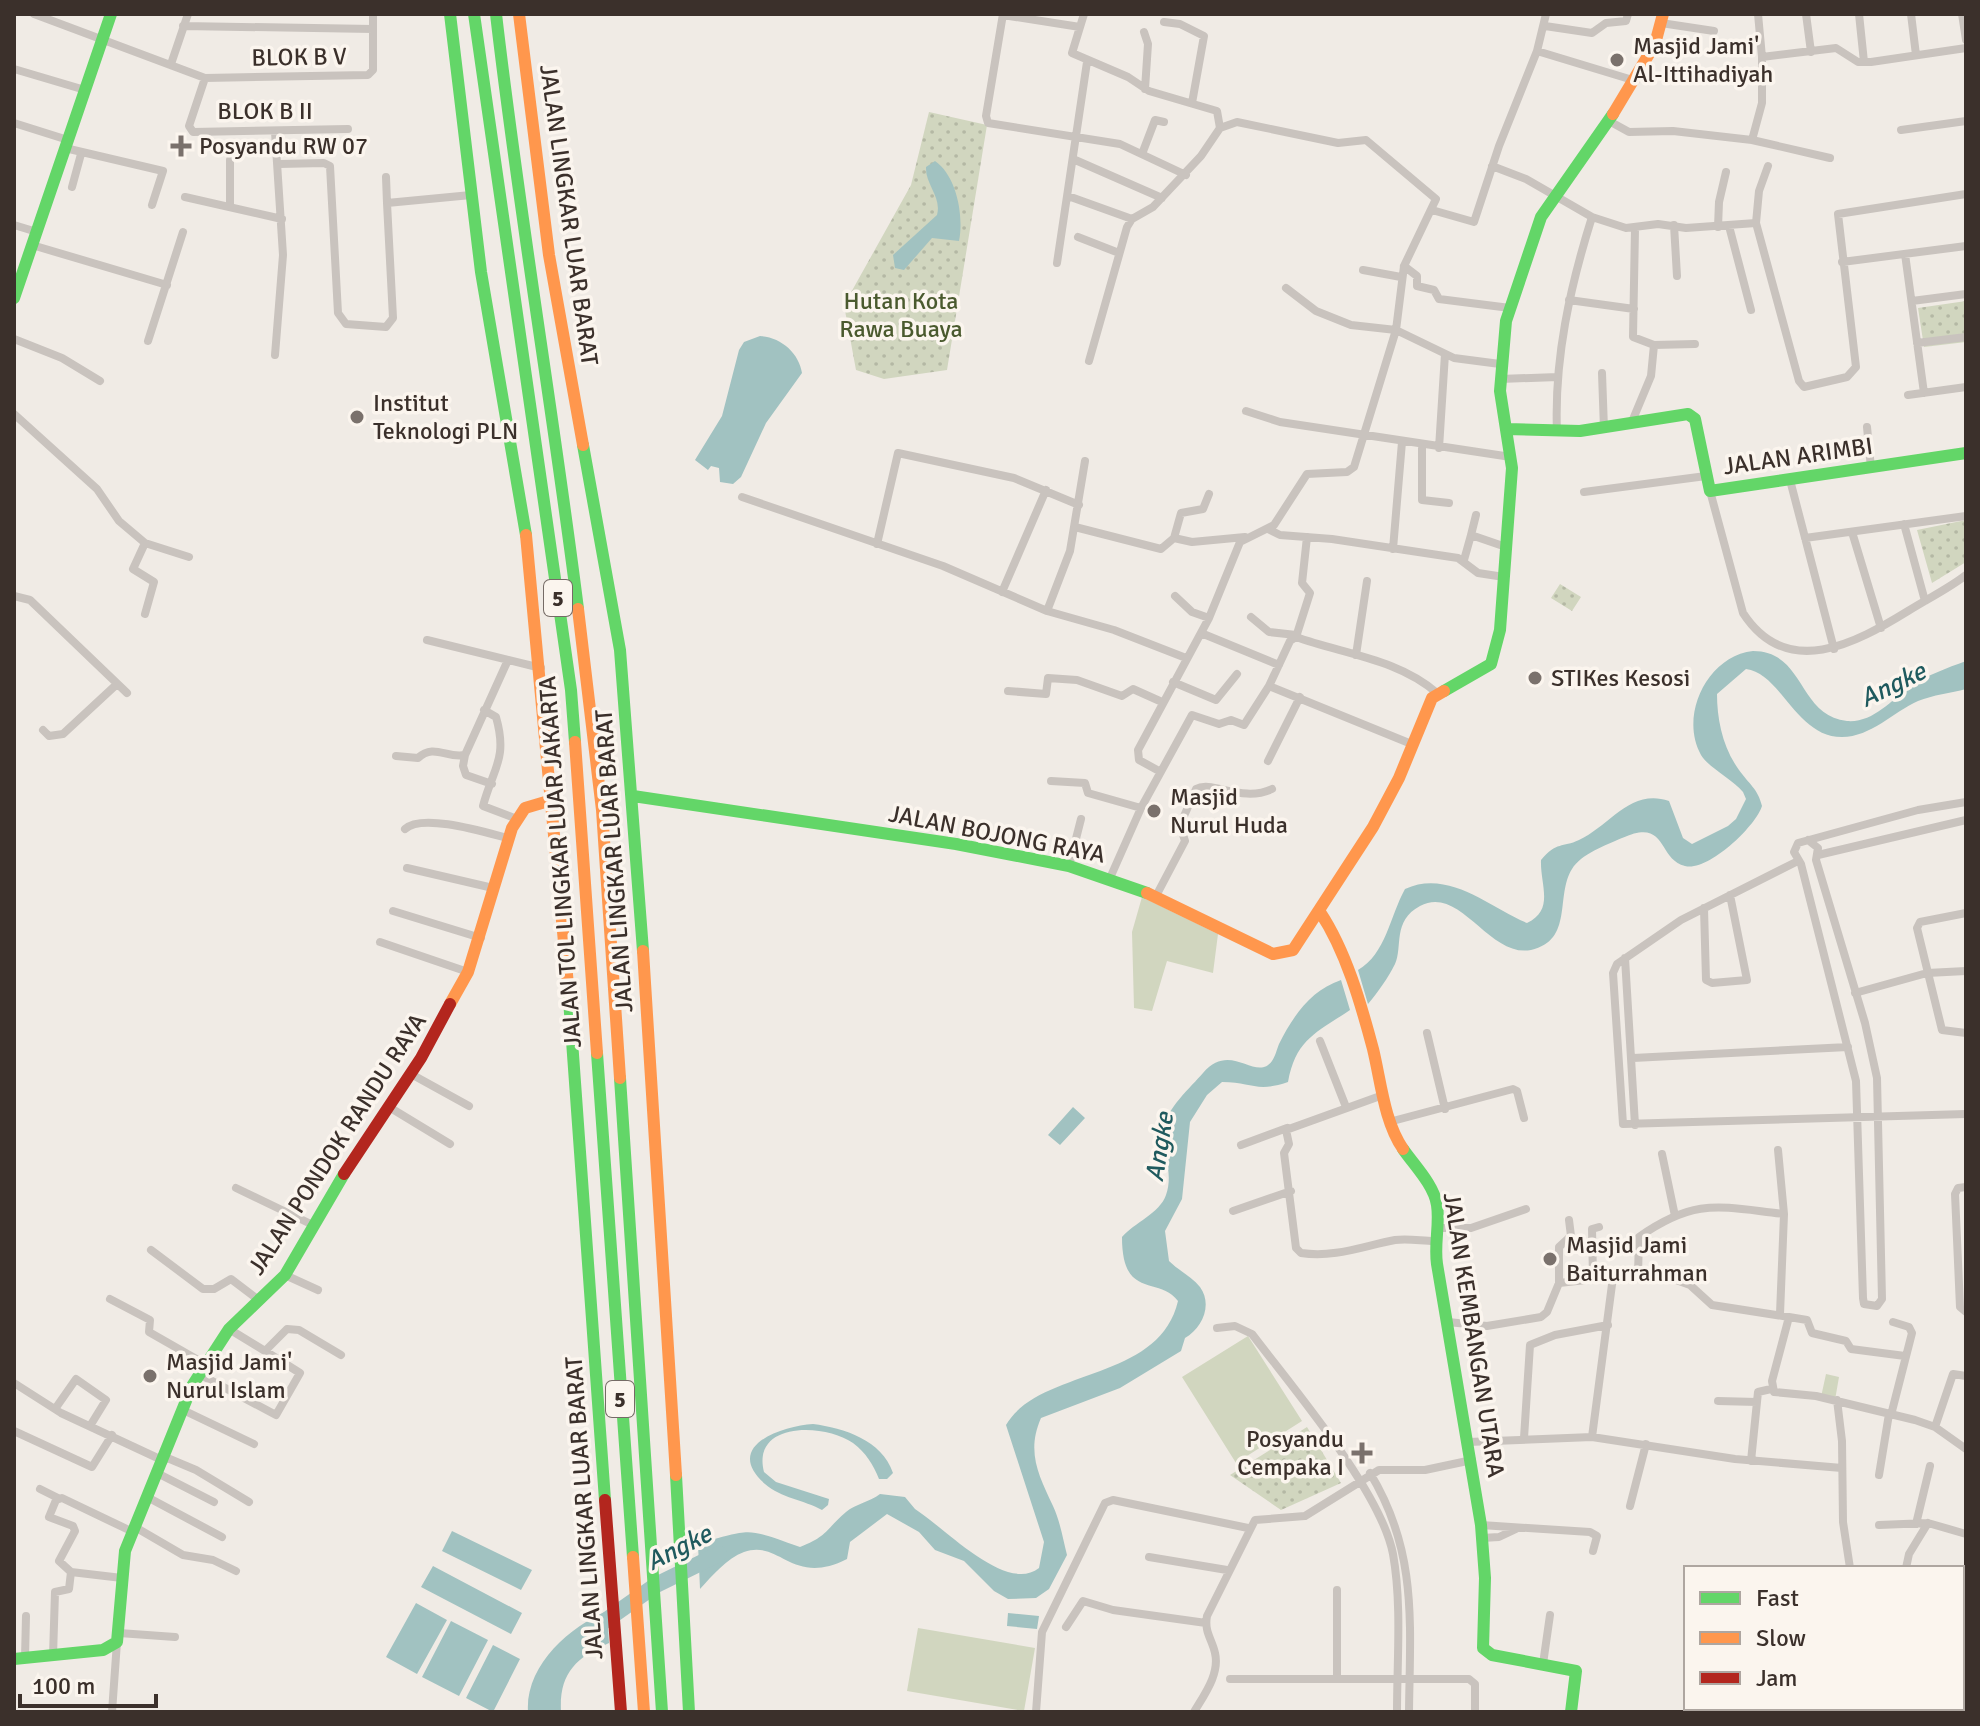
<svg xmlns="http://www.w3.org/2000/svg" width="1980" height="1726" font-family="Signika,sans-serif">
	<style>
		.grass { fill: #d1d6bf }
		.park { fill: url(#park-dots) }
		.water { fill: #a1c2c1 }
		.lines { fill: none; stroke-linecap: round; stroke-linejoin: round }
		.river { stroke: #a1c2c1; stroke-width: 16 }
		.street { stroke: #c9c3be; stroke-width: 8 }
		.fast { stroke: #63d668; stroke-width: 12 }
		.slow { stroke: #ff974d; stroke-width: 12 }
		.jam { stroke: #b3261e; stroke-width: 12 }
		.poi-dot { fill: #7a716c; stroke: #fbf5ee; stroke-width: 3 }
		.labels { text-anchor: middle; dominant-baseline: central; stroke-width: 7; stroke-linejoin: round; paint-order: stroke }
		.shield { fill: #fbf5ee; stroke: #756b66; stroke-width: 2 }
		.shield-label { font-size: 22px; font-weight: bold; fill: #3b302b }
		.poi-label { font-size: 24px; fill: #3b302b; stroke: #fbf5ee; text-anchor: start }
		.street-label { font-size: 24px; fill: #3b302b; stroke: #fbf5ee }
		.park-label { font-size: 24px; fill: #4a5a2e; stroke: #fbf5ee }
		.water-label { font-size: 26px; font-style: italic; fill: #1f5a5e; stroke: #fbf5ee }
	</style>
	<defs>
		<pattern id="park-dots" width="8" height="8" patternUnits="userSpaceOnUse" patternTransform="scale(2)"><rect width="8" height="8" fill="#d1d6bf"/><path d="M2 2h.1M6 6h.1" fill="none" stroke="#b4b8a4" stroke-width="1.8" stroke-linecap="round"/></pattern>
	</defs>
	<rect width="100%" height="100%" fill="#f0ebe5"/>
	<path class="grass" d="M1142,897L1218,934L1213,973L1167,961L1152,1011L1134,1008L1132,932Z
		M1248,1336L1302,1421L1236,1463L1182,1377Z
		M1826,1374L1839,1377L1835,1400L1821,1397Z
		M918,1628L1035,1648L1024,1711L907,1691Z"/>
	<path class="park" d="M929,112L987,125L947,370L884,379L856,370L844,305L911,185Z
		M1966,301V342L1924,347L1918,308Z
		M1966,520V562L1932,583L1917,530Z
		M1560,584L1581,597L1572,611L1551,598Z
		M1307,1427L1341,1483L1281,1510L1230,1475Z"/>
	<path class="water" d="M935,161C957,176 964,217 959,241L932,238L904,270L895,268L893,255L937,215C942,197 925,184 926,167Z
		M760,336C781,337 799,353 802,373L766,423L741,477L733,484L720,482L719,468L711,466L708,470L695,460L722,416L739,350L744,342Z
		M1753,651C1805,651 1798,716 1847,721C1873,723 1890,701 1910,687C1927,675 1947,668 1966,661V689C1951,693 1933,695 1918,701C1893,712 1871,737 1842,737C1796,737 1781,673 1746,669L1717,694C1717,720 1723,748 1739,770C1749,784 1758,789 1762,806C1756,826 1708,872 1685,866C1657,859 1668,817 1622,838C1606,845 1581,854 1572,869C1555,896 1574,940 1531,950C1489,958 1460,884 1420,906C1392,921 1403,947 1395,964C1388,978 1378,992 1368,1004L1358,970C1386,954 1390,916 1405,889C1448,869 1488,906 1527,923C1555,910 1540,885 1541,860C1557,841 1562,848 1579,840C1610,826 1630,788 1669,801L1683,838L1692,844L1728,826L1736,819L1746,799L1743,792C1732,779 1708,767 1701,755C1679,716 1707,656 1753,651Z
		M1341,980L1350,1010C1316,1033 1296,1039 1288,1082C1256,1093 1252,1082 1222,1082L1207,1095L1190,1122L1182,1199L1165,1231L1169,1261C1178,1270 1192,1277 1200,1287C1213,1305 1202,1328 1185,1338L1181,1351L1120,1388L1041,1418C1026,1452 1039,1476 1053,1506C1060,1521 1063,1539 1067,1555L1049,1589L1036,1598L1008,1599L994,1591L964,1561L935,1550L919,1532L887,1514L850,1542L847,1559C792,1587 780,1539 744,1552C727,1558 712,1576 700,1589L698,1544C754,1528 745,1528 800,1547C828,1536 825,1530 846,1512C855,1504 870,1502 880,1494L905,1497L915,1509C945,1528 1006,1594 1039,1568L1044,1542L1006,1425C1040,1367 1159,1383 1178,1301C1159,1275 1122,1301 1122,1237C1134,1223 1160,1213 1166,1195C1174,1173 1162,1151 1164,1128C1166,1109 1191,1087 1203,1073C1231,1040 1256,1083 1272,1061C1275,1057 1277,1049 1279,1044C1293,1016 1311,990 1341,980Z
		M1073,1107L1085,1118L1060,1145L1048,1135Z
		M813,1424C844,1428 882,1440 893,1473L887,1479H879C873,1464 866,1453 853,1443C825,1423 751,1421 764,1472L776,1482L829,1499L828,1505L822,1510C804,1500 781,1498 765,1484C722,1446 782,1426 813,1424Z
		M452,1531L532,1570L521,1590L442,1551Z
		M433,1566L522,1613L511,1634L421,1587Z
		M416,1603L447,1620L417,1674L386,1657Z
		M607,1611L609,1643C575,1658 559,1674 561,1712H528C525,1666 569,1627 607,1611Z
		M1008,1613L1039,1616L1037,1629L1007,1626Z
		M451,1621L488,1640L459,1696L422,1677Z
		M493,1645L520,1659L493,1712L466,1698Z"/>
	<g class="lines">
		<path class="river" d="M605,1621L656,1585L719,1554"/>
		<path class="street" d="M34,14L205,78L368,75L373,70V14
			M1003,14L986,116L988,123L1120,144L1186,175
			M1084,14L1072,53L1128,77L1149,91L1217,111L1220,128L1201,156L1153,207L1132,219L1127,227L1089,361
			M1758,14L1762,57
			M1806,14L1811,52
			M1859,14L1864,62
			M1911,14L1916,55
			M1962,14L1966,40
			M1003,15L1080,27
			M1164,22L1180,24L1204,36L1192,103
			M1661,23L1714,31
			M183,26L373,29
			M1545,26L1592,33L1606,23L1626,21L1628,14
			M1144,32L1148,44L1145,89
			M1537,51L1636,81
			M171,64L188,14
			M14,69L85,90
			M205,78L189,126L193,132L348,129
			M1609,121L1629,132L1673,131L1752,140L1762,103V57L1836,48L1858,62H1871L1966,48
			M14,123L68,140
			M1901,130L1966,121
			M275,132L283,255L275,355
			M1752,140L1830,158
			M65,148L163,171L152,205
			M1142,154L1155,120L1164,122
			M1073,159L1162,198
			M230,160V207
			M279,164L324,163L330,166L338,313L346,324L386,327L393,318L387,203L471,195
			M1492,166L1526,179L1592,217L1626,228L1658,224L1686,228L1756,223L1799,381L1804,387L1847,377L1856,367L1838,214L1966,194
			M386,177L387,203
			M72,187L81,154
			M1068,196L1132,219
			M185,197L282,219
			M1432,210L1474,222L1499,146L1537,51L1546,14
			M1756,223L1759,191L1768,166
			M14,225L37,232
			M1674,225L1677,276
			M1729,226L1751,310
			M1718,227L1719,202L1726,172
			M1635,229L1633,337L1654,345L1695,344
			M1078,237L1119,253
			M32,245L167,285
			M1905,254L1924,393
			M1842,262L1966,246
			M1057,263C1067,196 1077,130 1087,62
			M1404,266L1417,276V286L1434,290L1439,299L1510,308
			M1363,270L1401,277
			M1286,288L1316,311L1351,325L1396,330L1454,358L1500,364
			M1569,300L1634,309
			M1912,301L1966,294
			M14,339L62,358L100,381
			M148,341L183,232
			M1917,343L1966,337
			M1602,373L1604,429
			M1500,379L1558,377
			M1908,395L1966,387
			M1246,411L1280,422L1511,457
			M14,414L97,489L119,521L145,543L189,557
			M1631,424L1651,376L1654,345
			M1867,427L1871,468
			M1557,432C1554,359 1570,287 1592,217
			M1422,445V500L1449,503
			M1439,448L1445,354
			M1790,480L1834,649
			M1710,491L1743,613C1787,681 1856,643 1908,611C1927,599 1948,589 1966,575
			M1584,492L1706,476
			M1209,494L1203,509L1181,513L1174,538L1192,542L1245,537
			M742,497L943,566L1047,611L1114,630L1186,658
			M1904,524L1925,601
			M1075,527L1161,549L1174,538
			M1268,529L1280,535L1332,539L1458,558L1478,573L1504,577
			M1852,532L1881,628
			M1471,535L1476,515
			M1805,538L1966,516
			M145,543L133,569L154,582L145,614
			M877,544L898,453L1014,478L1079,505
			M1393,549L1402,442
			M1464,560L1471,535L1506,547
			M1002,592L1046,490
			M14,596L30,600L127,693
			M1175,596L1192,612L1209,618
			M1047,611L1070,551L1085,461
			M1251,617L1269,632L1296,635
			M1201,633L1279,665
			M1296,637C1344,654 1398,659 1437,693
			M427,640L541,668
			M1356,655L1367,581
			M1173,682L1216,700L1237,674
			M1269,686L1290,641L1296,637L1310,593L1302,583L1307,537
			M1008,691L1046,694L1048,678L1077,680L1122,696L1133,689L1162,702
			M484,710L496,717C508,759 493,768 483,806L517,819
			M43,730L49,736L63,734L117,684
			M465,755L463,766L466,775L492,784
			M396,756L418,758C434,743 447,759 465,755L508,660
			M1268,761L1300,697
			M1159,771L1139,760L1138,750L1209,618L1240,542L1274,525L1307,474L1347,472L1354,467L1396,330L1404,266L1436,199L1366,140L1338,143L1237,122L1220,128
			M1051,781L1085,783L1088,793L1141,808
			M405,829C422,813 484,832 507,838
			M1808,840L1818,848L1816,860L1865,1023L1877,1078L1882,1299L1877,1306L1864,1304L1863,1298L1856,1081L1801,864L1794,852L1798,843L1918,810L1966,802
			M1818,855L1966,820
			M1798,861L1681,920L1617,964L1613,973L1623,1124L1966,1114
			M1069,866L1081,819
			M407,868L493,888
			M1110,878L1141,808L1192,715L1219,724L1231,720L1244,725L1269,686L1414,745
			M1156,896L1185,841L1180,825L1196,789C1212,780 1242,803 1272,789
			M1704,908L1706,980L1712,983L1747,980L1730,895
			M393,911L481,938
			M1966,913L1920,922L1917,928L1942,1030L1966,1033
			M380,942L468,972
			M1625,958L1635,1125
			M1855,993L1927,973L1966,971
			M1427,1033L1445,1109
			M1320,1041L1346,1107
			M1633,1058L1848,1047
			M411,1074L469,1106
			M1383,1095L1286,1130L1289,1144L1284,1153L1296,1248L1301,1253C1335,1258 1363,1246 1395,1240C1408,1238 1422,1241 1434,1241
			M389,1107L450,1144
			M1389,1122L1513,1089L1517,1091L1524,1118
			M1241,1145L1287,1128
			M1778,1150L1784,1214
			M1662,1154L1675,1216
			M1966,1187L1958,1188L1955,1194L1960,1307L1966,1312
			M236,1188L315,1226
			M1233,1211L1291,1191
			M1436,1228H1471L1526,1209
			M151,1250L203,1289H214L231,1279L260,1301
			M285,1275L318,1290
			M1638,1276L1639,1237C1696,1197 1720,1207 1784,1214L1780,1314
			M1593,1278L1592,1229L1599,1227
			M1559,1283V1247L1571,1236L1569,1220
			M110,1299L150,1320L149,1332L205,1364
			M1789,1317L1807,1320L1812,1333L1846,1341L1851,1349L1905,1356
			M1448,1322L1487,1326L1541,1317L1547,1312L1559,1283L1613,1277L1676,1280L1690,1285L1712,1305L1789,1317L1772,1381L1774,1392L1816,1396L1915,1420L1935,1427L1966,1449
			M1217,1328L1235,1326L1252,1334C1292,1387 1381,1491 1393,1554C1402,1604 1397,1661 1397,1712
			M229,1329L265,1351L287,1329L299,1330L341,1355
			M199,1374L276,1415L300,1373L265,1351
			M14,1383L61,1413L164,1461
			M1837,1400L1842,1441L1843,1522L1850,1568
			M1718,1401L1757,1402
			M55,1409L76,1379L106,1400L90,1426
			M183,1410L254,1444
			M1891,1415L1912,1333L1909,1327L1893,1322
			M1935,1427L1953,1374L1966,1376
			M14,1431L92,1467L112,1435
			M1592,1437L1613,1277
			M1524,1438L1530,1345L1555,1335L1608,1325
			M1468,1442L1592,1437L1735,1459L1842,1468
			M165,1457L196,1470L249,1502
			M1751,1461L1758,1392L1771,1389
			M1370,1473C1418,1552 1410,1624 1409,1712
			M159,1474L214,1502
			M1879,1475L1889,1414
			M40,1489L58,1498
			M149,1498L222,1537
			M1630,1506L1646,1444
			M1916,1524L1930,1466
			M1481,1525L1590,1532L1597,1536L1593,1551
			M1879,1525L1928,1523L1966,1534
			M135,1527L183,1555L213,1560L236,1571
			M1482,1538L1499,1537L1516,1529
			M1149,1557L1227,1570
			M1906,1568L1909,1554L1928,1523
			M71,1572L122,1578
			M1337,1590V1679
			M1962,1613L1966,1614
			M1066,1627L1083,1601L1113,1610L1206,1623
			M119,1633L175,1637
			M53,1656L55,1592L69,1589L71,1572L59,1561L75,1531L73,1526L49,1517L56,1500L62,1498L133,1532
			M25,1658L26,1616
			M1543,1664L1550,1615
			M1230,1679H1469L1475,1684V1712
			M1792,1708L1804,1712
			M112,1712L117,1642
			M1036,1712L1042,1632L1105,1503L1113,1500L1248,1528
			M1194,1712C1204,1695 1220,1674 1215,1653C1212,1639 1204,1632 1207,1616L1255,1520L1305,1516L1379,1470H1425L1472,1460
			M1754,1712L1756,1708
			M1832,1712L1833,1708"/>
		<path class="fast" d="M450,14L481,272L526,535
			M474,14L571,690L575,742
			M496,14C519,213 553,410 578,609
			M14,298L111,14
			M1506,429L1580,431L1688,414L1695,419L1710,491L1966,453
			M583,445L620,650L643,951
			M1444,691L1491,664L1500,630L1512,468L1500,391L1506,321L1541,217L1613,114
			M633,796L956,844L1069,866L1147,893
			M568,985L605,1500
			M597,1053L633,1557
			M620,1078L662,1712
			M1403,1149C1414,1165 1434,1185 1437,1205C1440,1224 1434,1244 1437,1264L1481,1525L1485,1578L1483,1648L1492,1655L1576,1671L1571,1712
			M676,1475L689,1712
			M14,1659L103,1650L117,1642L125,1551L192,1386L229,1329L285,1275L344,1174"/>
		<path class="slow" d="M519,14L549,255L583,445
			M1613,114L1655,44L1663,14
			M526,535L568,985
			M578,609L602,810L620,1078
			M575,742L597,1053
			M1147,893L1273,954L1293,950L1373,827L1399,778L1432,698L1444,691
			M1320,912C1346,951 1361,1004 1373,1049C1381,1082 1384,1121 1403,1149
			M643,951L676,1475
			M450,1004L468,972L512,828L525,808L552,800
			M633,1557L644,1712"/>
		<path class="jam" d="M344,1174L421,1058L450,1004
			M605,1500L621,1712"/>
	</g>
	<g class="poi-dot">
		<circle cx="1617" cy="60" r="8"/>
		<path d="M177 134h8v8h8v8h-8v8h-8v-8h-8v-8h8z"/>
		<circle cx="357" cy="417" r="8"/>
		<circle cx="1535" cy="678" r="8"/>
		<circle cx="1154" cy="811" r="8"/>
		<circle cx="1550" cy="1259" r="8"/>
		<circle cx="150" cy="1376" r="8"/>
		<path d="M1358 1441h8v8h8v8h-8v8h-8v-8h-8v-8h8z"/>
	</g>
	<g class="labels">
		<g class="shield">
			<rect x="544" y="580" width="28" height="36" rx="6"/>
			<rect x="606" y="1381" width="28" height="36" rx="6"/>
		</g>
		<g class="shield-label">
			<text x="558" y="598">5</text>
			<text x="620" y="1399">5</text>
		</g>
		<g class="poi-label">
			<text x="1633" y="46">Masjid Jami'<tspan x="1633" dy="28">Al-Ittihadiyah</tspan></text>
			<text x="199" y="146">Posyandu RW 07</text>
			<text x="373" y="403">Institut<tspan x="373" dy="28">Teknologi PLN</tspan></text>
			<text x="1551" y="678">STIKes Kesosi</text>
			<text x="1170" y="797">Masjid<tspan x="1170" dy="28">Nurul Huda</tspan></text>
			<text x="1566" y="1245">Masjid Jami<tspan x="1566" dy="28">Baiturrahman</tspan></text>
			<text x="166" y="1362">Masjid Jami'<tspan x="166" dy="28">Nurul Islam</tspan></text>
			<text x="1344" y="1439" text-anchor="end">Posyandu<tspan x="1344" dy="28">Cempaka I</tspan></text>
		</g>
		<g class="street-label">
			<text transform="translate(299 57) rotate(-1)">BLOK B V</text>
			<text x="265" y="111">BLOK B II</text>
			<text transform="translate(569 215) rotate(82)">JALAN LINGKAR LUAR BARAT</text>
			<text transform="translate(1798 456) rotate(-8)">JALAN ARIMBI</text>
			<text transform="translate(997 834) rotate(11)">JALAN BOJONG RAYA</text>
			<text transform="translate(614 861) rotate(-94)">JALAN LINGKAR LUAR BARAT</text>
			<text transform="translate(560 862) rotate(-94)">JALAN TOL LINGKAR LUAR JAKARTA</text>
			<text transform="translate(337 1144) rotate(-57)">JALAN PONDOK RANDU RAYA</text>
			<text transform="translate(1474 1335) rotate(81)">JALAN KEMBANGAN UTARA</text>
			<text transform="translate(584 1508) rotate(-94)">JALAN LINGKAR LUAR BARAT</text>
		</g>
		<g class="park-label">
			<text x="901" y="301">Hutan Kota<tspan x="901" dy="28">Rawa Buaya</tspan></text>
		</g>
		<g class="water-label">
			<text transform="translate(1893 685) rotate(-26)">Angke</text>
			<text transform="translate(1160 1147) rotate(-81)">Angke</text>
			<text transform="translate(679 1548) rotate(-27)">Angke</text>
		</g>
	</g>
	<rect width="1980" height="1726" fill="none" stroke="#3b302b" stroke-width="32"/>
	<rect x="1684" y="1566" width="280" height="144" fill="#fbf5ee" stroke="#aea6a0" stroke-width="2"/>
	<rect x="1700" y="1592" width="40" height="12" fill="#63d668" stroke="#aea6a0" stroke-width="2"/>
	<text x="1756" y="1606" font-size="24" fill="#3b302b">Fast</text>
	<rect x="1700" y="1632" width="40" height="12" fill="#ff974d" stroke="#aea6a0" stroke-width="2"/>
	<text x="1756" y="1646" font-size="24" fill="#3b302b">Slow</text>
	<rect x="1700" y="1672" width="40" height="12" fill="#b3261e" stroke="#aea6a0" stroke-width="2"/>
	<text x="1756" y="1686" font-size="24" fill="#3b302b">Jam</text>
	<path d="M20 1694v12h136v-12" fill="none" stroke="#3b302b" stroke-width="4"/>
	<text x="32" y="1694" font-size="24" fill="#3b302b" stroke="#fbf5ee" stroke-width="6" paint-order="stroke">100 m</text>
</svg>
